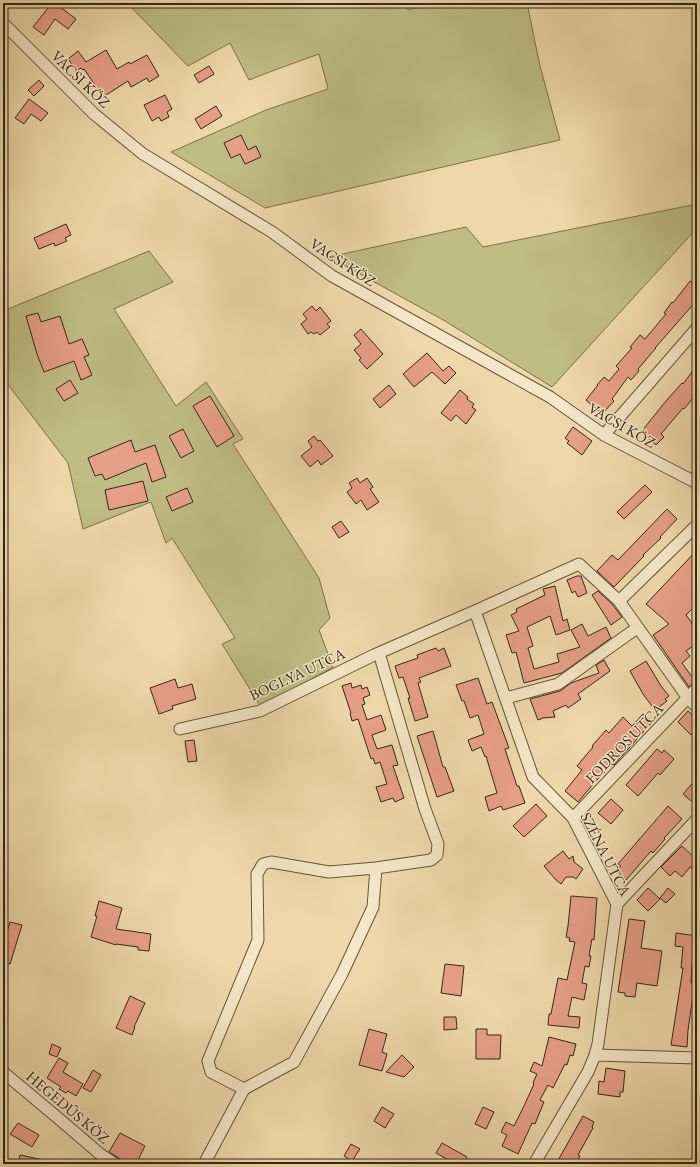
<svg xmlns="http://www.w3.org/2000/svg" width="700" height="1167" font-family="'EB Garamond',serif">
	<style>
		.green { fill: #bfbc84; stroke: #79724e }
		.building { fill: #e79f87; stroke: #332818 }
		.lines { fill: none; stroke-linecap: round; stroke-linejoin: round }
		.minor-casing { stroke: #62543c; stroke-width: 13 }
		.minor { stroke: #f4e6c7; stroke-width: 11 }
		.labels { text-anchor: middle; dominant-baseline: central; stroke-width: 3; stroke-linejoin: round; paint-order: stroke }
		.street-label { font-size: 15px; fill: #332818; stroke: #f4e6c7 }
	</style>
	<rect width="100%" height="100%" fill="#eed8a9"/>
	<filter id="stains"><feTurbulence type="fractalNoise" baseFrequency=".005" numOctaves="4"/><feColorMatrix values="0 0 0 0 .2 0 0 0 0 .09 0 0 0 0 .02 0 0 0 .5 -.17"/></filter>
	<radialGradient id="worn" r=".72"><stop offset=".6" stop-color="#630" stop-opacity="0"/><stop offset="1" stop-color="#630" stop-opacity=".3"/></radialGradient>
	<path class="green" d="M127,3H407L408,10L432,3H527L540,66L560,140L265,208L171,152L266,110L328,89L319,54L272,71L249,80L230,43L188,66Z
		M697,204V228L552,387L445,321L329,257L466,227L483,247Z
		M149,251L173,282L114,309L176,406L206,382L243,439L233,444L319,578L330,618L319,630L333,667L261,707L222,644L235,638L172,538L166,543L151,502L83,529L68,463L3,378V311Z"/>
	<path class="building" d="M52,3H63L60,7L76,19L68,29L55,19L44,35L33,27Z
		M106,50L117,69L129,62L130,64L147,55L159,76L149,82L147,78L131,87L128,81L103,97L84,69L83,70L81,68L77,71L68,59L78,51L86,62Z
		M209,66L214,74L199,83L194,75Z
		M39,80L44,86L34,96L28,90Z
		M165,95L172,109L167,112L169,117L161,121L159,117L152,121L144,105Z
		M29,99L48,113L41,121L31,114L24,124L15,118Z
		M216,106L222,116L201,129L195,119Z
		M241,135L248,150L256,146L261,157L245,164L240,154L231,158L224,143Z
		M66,224L71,235L65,238L67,241L55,246L54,243L39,249L34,238Z
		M697,277V300L655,348H656L638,369L639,371L631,380L628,377L612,399L614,401L602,414L586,400L598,385H597L604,377L609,381L619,369L616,366L632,348L630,347L640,335L645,339L666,314L664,313L672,302L673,303L690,281L692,282Z
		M312,306L316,311L320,307L331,321L327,324L330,327L320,335L317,332L314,334L311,332L308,334L301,324L307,319L303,314Z
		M38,313L41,322L60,316L69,344L82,339L89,355L84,357L92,375L81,380L74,361L44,372L37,354L26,316Z
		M361,329L383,354L367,369L359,360L361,358L354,350L361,344L354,335Z
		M427,353L443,371L449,366L456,373L445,384L432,372L414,387L403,374Z
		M697,365V393L684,409L683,408L661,434L664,437L656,445L641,432L666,401L682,383L683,384Z
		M70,380L78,393L64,401L56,389Z
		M389,385L396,394L380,408L373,399Z
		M460,390L468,397L467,399L474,404L472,407L476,410L466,424L456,415L451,421L441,413Z
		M210,396L234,436L217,447L193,406Z
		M573,427L592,441L582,455L567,443L569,441L565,438Z
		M183,429L194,451L181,458L169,436Z
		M314,436L318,441L320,440L333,456L321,465L318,460L310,467L301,456L312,447L308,441Z
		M131,440L135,452L155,445L166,477L152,482L146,463L105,480L102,474L95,476L88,458Z
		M357,478L360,483L367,478L373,487L370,489L379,502L367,510L361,500L356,504L347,492L352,488L349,483Z
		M143,481L148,501L109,510L105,490Z
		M645,485L652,492L624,519L617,512Z
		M187,488L193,502L172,511L166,497Z
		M667,509L677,519L660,537L661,538L643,555L644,556L614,587L597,571L612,555L618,560Z
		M341,521L349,532L339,538L332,527Z
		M697,550V604L686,615L697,630V643L686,651L690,656L682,663L695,681L689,687L653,635L669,624L646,604Z
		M577,576H581L587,593L578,597L575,591L572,593L567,580Z
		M555,586L563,621L567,619L570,630L556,635L550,616L527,627L533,646L528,648L534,669L559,662L557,654L580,647L571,630L582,624L588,636L606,627L611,638L562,673L524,683L516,652L512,653L506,635L519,631L511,615L517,612L516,609L545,595L543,589Z
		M598,591L612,604L622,617L611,625L592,595Z
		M436,648L438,651L444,648L451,666L419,678L421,682L418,683L428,717L415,721L408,698H410L403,677L399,678L395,666L418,658L417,655Z
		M604,660L610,671L578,694L581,699L568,708L566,705L553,711L555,717L543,718L538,720L530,699L560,691L571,683L599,673L596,665Z
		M646,661L661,686L669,696L665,699L667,701L655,710L643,694L630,671Z
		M478,678L487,704L492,702L509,748L505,749L517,786H519L525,803L503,810L501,806L489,811L485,797L497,793L486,756L485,757L481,747L472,751L468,740L484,734L478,715L470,718L464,701H462L456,685Z
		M175,679L178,688L192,684L196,699L172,706L173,709L159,714L150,688Z
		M351,683L352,688L361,685L362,689L367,687L370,695L363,698L365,704L362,705L367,720L381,715L386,730L372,735L377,749L392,745L398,765L393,766L404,798L395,802L393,798L381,802L376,787L387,784L380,762L375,764L373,758L371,759L358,719L352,721L350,713H351L342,686Z
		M688,711L697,719V729L691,735L678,722Z
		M643,714L652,722L614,765L612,764L595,782L578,802L565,791L582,770L577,766L593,747L592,746L606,730L609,733L623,717L632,726Z
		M433,731L443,767H445L454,791L437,797L417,736Z
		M194,740L197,761L188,762L185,741Z
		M657,749L662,753L664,750L674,759L660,775L658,773L638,796L626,785Z
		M697,778V806L683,794Z
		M611,799L623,810L611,824L598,813Z
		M536,804L547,816L524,837L513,826Z
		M668,806L682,819L664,838L665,839L653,853L651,851L626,880L616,871L621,866L618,864Z
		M682,846L697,860V873L690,867L682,877L675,871L670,876L661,867Z
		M563,851L569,859L573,856L574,862L583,869L576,879L573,877H566L561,884L555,879L544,866Z
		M648,888L660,899L648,911L637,900Z
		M668,888L675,894L666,903L660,898Z
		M571,896L597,898L594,940L592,939L589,956H591L589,967L585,966L582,983L587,984L584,1000L572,997L568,1016L580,1017L579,1028L548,1025L549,1014H551L558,978L567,980L575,942L569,941L570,938L566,937L568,926Z
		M99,901L122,908L116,929L151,934L149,951L138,950V947L116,944V945L91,937L97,916H95Z
		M629,919L645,921L641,948L662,951L657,986L637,983L635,997L625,996V993L618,992Z
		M10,922L22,925L10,964L3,962V944Z
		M676,933L697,936V966L692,965L691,983H695L688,1030L687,1047L671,1045L683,968H681L683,947L675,946Z
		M445,964L464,966L461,996L441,993Z
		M130,996L145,1003L134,1027H135L132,1035L116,1028Z
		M444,1017H456L457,1029L444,1030Z
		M369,1029L387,1034L382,1052L387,1054L382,1071L359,1065Z
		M476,1029H487V1035H501L500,1059H476Z
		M549,1037L576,1044L573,1056L570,1055L567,1065L565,1064L553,1088L548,1085L540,1100L544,1102L539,1114L535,1124L532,1123L518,1154L502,1146L507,1135L501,1132L506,1122L514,1126L523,1108L534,1084L533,1083L537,1074L530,1071L534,1062L542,1066Z
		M52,1044L61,1048L57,1057L49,1054Z
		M402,1055L414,1067L404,1077L386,1072Z
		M59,1058L68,1063L63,1072L83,1084L76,1096L68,1091L66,1093L59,1089L61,1087L47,1078Z
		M606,1068L625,1071L623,1092H620V1097L598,1094L599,1081L604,1082Z
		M93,1070L101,1075L91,1092L83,1088Z
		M382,1107L394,1114L385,1128L374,1121Z
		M483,1107L494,1112L486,1129L475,1124Z
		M583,1116L594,1122L592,1127L593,1128L578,1155L580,1156L576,1164H556Z
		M18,1123L39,1135L32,1147L10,1134Z
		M120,1133L145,1146L136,1164H125L122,1162L119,1158L109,1152Z
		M442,1143L467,1157L463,1164H456L436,1153Z
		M351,1144L360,1149L352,1161L344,1156Z
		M20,1155L44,1160V1164H18Z"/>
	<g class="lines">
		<g class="minor-casing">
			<path id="minor" d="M3,24L7,27L94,114L143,154L272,232L332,276L550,397L604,435L697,483
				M604,435L697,328
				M619,601L697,525
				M475,611L533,777L573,818L617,904L598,1044L595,1055L588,1072L534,1164
				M506,698L558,684L637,628
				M180,729L260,711L374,655L475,611L579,564L619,601L688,698L697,707
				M573,818L697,688
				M376,868L431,860L437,855L438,844L425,809L379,653
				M617,904L697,819
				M595,1055L697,1058
				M3,1072L58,1118L100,1154L115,1164
				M204,1164L244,1089L294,1062L342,974L373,907L376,868L329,872L271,862L263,864L257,874L258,940L208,1061L211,1072L244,1089"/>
		</g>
		<use href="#minor" class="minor"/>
	</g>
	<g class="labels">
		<g class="street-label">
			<text transform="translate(81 79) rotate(44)">VACSI KÖZ</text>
			<text transform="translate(343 262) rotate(33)">VACSI KÖZ</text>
			<text transform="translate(622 425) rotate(30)">VACSI KÖZ</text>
			<text transform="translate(297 674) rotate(-25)">BOGLYA UTCA</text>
			<text transform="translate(624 743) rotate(-46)">FODROS UTCA</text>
			<text transform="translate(606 854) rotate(63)">SZÉNA UTCA</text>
			<text transform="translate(68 1107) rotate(40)">HEGEDŰS KÖZ</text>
		</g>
	</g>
	<rect width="700" height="1167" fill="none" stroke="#eed8a9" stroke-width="16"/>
	<rect x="4" y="4" width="692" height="1159" fill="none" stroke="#332818" stroke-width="2"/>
	<rect x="8" y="8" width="684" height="1151" fill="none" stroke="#332818"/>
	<rect width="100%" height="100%" filter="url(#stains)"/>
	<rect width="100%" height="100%" fill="url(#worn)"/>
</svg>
